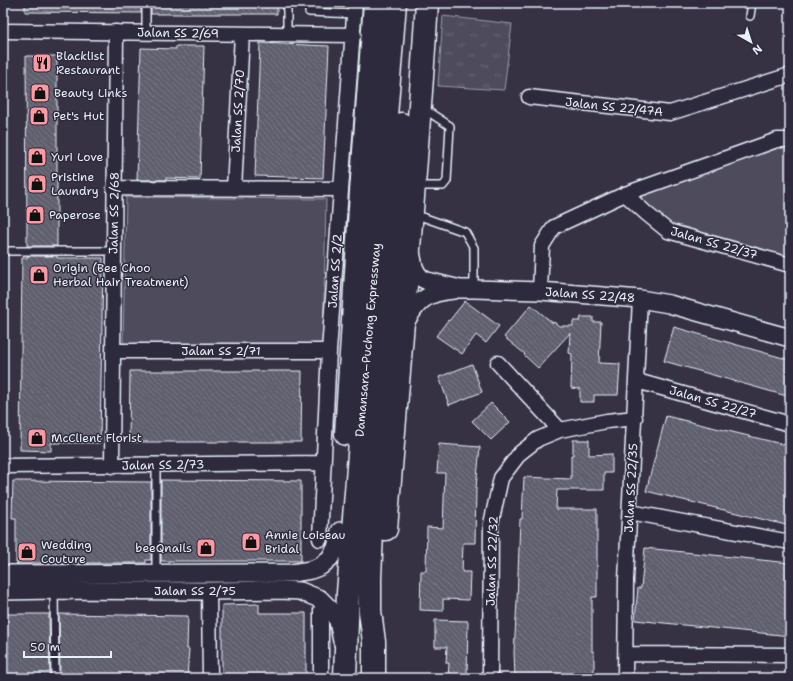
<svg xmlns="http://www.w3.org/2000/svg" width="793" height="681" font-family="'Shantell Sans',sans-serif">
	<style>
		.grass { fill: url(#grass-tufts); stroke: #9a9eaa }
		.green { fill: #4d4b5c; stroke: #9a9eaa }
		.building { fill: url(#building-back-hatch); stroke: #e8f1f8 }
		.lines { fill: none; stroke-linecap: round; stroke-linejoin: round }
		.service-casing { stroke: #e8f1f8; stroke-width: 10 }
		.minor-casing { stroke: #e8f1f8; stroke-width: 17 }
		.tertiary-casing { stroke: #e8f1f8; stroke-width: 20 }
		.motorway-casing { stroke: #e8f1f8; stroke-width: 25 }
		.service { stroke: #2f2a3d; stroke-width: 7 }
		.minor { stroke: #2f2a3d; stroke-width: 14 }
		.tertiary { stroke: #2f2a3d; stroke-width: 17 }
		.motorway { stroke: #2f2a3d; stroke-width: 22 }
		.labels { text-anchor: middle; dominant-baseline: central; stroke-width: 3; stroke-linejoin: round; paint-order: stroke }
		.street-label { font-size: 12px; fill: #e8f1f8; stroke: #2f2a3d }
		.poi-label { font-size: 12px; fill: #e8f1f8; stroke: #2f2a3d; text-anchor: start }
	</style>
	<defs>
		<pattern id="grass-tufts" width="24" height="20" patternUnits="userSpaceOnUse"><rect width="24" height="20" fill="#4d4b5c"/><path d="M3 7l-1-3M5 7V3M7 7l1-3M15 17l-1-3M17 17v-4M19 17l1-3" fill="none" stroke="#676574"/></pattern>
		<pattern id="building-back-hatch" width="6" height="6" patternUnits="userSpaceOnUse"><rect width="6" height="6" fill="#605e6e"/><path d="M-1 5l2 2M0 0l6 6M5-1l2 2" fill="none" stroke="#777683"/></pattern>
	</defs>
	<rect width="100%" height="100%" fill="#363244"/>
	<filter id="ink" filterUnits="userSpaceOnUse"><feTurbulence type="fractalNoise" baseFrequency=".025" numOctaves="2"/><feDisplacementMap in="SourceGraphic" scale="8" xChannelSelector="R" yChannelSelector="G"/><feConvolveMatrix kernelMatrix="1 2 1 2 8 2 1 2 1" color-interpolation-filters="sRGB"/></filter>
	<g filter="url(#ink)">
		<path class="grass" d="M443,16L512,24L504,90L438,86Z"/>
		<path class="green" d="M790,142V263L669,231L628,194Z
			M126,197L326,199L323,348L123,346Z"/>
		<path class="building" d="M25,3H141V13L25,12Z
			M151,3H277V14H151Z
			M260,43L329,46L323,178L255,176Z
			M176,46H204L200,179L166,178V180H137L141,48L176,49Z
			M26,56H57V246H27Z
			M27,256H57V258H103L100,443H51V451L20,450L22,258H27Z
			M465,301L499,326L486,343L476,335L462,354L436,336L448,320L449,321Z
			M531,305L553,323L554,322L559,326H573V321H580L581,317H593V322H601L599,363L620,364L618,395H594V402H580V389L571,388L572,354L569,353L570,333L538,368L524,355L525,354L504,337Z
			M674,327L790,360V397L664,361Z
			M472,364L482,392L449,405L439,377Z
			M130,371H302L301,442H129Z
			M491,403L510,422L491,440L472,421Z
			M666,416L790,446V526L646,491Z
			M573,440H589V455L612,454V473H604V490H557L556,509H597V597H592V652L594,651V678H515L514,652L517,601L520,519H522L524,477L571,479V455H573Z
			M439,444L480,447L476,488L475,543H463L462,572H470L469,600L443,599V611L420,610L421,571H426L427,527L443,528L445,473H437Z
			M161,480L301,481V561H161Z
			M13,481L151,482V560H146V563H16V518H12Z
			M645,548L790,563V636L635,620L638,588H641Z
			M259,604V613H306V678H222V605Z
			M3,614H49L50,678H3Z
			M59,614H60L188,616L187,649H189L187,678H60Z
			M435,620L468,621L467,678H448L449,663H446L447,647H435Z"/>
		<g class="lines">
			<g class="service-casing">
				<path id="service" d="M310,3L309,12L355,14
					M750,16L752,3
					M146,33V3
					M287,34V3
					M417,186H443L447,181L450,126L424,109
					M414,214L465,232L474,248V289
					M3,251H114
					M156,573V465
					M54,590L55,678"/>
			</g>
			<g class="minor-casing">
				<path id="minor" d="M3,31L354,35
					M529,97L670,113L790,75
					M790,140H777L625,194L647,214L668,231L790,265
					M114,188L341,189
					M234,189L242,34
					M540,291L542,246L554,227L625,194
					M113,351H329
					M498,363L560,430
					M637,381L790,424
					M3,466L324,463
					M112,466L116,32
					M630,512L790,542
					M320,539L329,351L355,3
					M209,591L210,678
					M626,654L790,655
					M321,678V610
					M490,678L491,524L501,478L520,453L538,439L560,430L607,421L635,418
					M625,678L626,580L640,299"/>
			</g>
			<g class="tertiary-casing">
				<path id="tertiary" d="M411,252L414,267L417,273L421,278L427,281L460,289H474L540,291L640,299L669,304L790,338
					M404,325C417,301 426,292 454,290
					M3,574L292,573L311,570L321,566L330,558L336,548L340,531
					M3,591L54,590L209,591L279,590L300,591L320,599L331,610L338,621L342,641"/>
			</g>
			<g class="motorway-casing">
				<path id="motorway" d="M346,434L361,192L375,3
					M386,529C400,354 416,179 427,3
					M345,678L348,593L395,3
					M374,678V642L370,611V578L374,485L401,124"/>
			</g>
			<use href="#service" class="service"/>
			<use href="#minor" class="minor"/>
			<use href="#tertiary" class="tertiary"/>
			<use href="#motorway" class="motorway"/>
		</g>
	</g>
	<defs>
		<g id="restaurant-square" transform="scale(1)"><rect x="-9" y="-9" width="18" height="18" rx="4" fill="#ff9aa2" stroke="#2f2a3d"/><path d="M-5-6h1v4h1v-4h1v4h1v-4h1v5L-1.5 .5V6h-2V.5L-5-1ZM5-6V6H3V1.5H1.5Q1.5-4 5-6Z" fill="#111"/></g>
		<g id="shop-square" transform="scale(1)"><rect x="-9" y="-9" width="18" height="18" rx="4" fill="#ff9aa2" stroke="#2f2a3d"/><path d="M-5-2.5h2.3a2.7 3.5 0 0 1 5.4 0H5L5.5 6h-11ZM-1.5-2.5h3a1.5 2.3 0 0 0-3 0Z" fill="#111"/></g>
	</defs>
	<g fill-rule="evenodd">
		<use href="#restaurant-square" x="42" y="63"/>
		<use href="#shop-square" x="40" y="93"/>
		<use href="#shop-square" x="39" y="116"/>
		<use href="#shop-square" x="37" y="157"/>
		<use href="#shop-square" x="37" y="184"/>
		<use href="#shop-square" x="35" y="215"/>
		<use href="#shop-square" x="39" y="275"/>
		<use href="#shop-square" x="37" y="438"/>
		<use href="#shop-square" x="251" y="542"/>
		<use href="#shop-square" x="206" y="548"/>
		<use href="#shop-square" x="27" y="552"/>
	</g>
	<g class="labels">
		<g class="street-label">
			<text transform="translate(178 33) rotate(1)">Jalan SS 2/69</text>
			<text transform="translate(614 107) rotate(6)">Jalan SS 22/47A</text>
			<text transform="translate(238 111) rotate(-87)">Jalan SS 2/70</text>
			<text transform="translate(114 213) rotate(-89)">Jalan SS 2/68</text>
			<text transform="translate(714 243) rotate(16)">Jalan SS 22/37</text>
			<text transform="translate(335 271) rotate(-86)">Jalan SS 2/2</text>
			<text transform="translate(590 295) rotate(4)">Jalan SS 22/48</text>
			<text transform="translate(368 340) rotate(-85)">Damansara–Puchong Expressway</text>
			<text x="221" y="351">Jalan SS 2/71</text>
			<text transform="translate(713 402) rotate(16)">Jalan SS 22/27</text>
			<text transform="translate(163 465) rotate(-1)">Jalan SS 2/73</text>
			<text transform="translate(631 488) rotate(-87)">Jalan SS 22/35</text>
			<text transform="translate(492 561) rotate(-88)">Jalan SS 22/32</text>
			<text x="195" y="591">Jalan SS 2/75</text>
		</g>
		<g class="poi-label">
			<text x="56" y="56">Blacklist<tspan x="56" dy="14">Restaurant</tspan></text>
			<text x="54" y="93">Beauty Links</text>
			<text x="53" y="116">Pet's Hut</text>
			<text x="51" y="157">Yuri Love</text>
			<text x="51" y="177">Pristine<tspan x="51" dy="14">Laundry</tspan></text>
			<text x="49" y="215">Paperose</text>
			<text x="53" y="268">Origin (Bee Choo<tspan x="53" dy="14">Herbal Hair Treatment)</tspan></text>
			<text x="51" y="438">McClient Florist</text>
			<text x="265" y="535">Annie Loiseau<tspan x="265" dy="14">Bridal</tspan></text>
			<text x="41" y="545">Wedding<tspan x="41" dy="14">Couture</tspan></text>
			<text x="192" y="548" text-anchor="end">beeQnails</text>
		</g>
	</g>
	<rect width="793" height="681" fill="none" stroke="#2f2a3d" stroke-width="16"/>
	<rect x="8" y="8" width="777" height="665" fill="none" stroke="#e8f1f8" stroke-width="1.5" filter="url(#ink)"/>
	<g transform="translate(751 42) rotate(141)" stroke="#2f2a3d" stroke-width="3" paint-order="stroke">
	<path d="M0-3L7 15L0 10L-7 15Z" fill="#e8f1f8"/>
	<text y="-6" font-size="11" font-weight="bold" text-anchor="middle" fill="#e8f1f8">N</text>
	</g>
	<path d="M24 651v6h87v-6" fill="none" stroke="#e8f1f8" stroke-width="2"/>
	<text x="30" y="651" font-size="12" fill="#e8f1f8" stroke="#2f2a3d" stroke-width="3" paint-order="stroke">50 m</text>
</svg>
